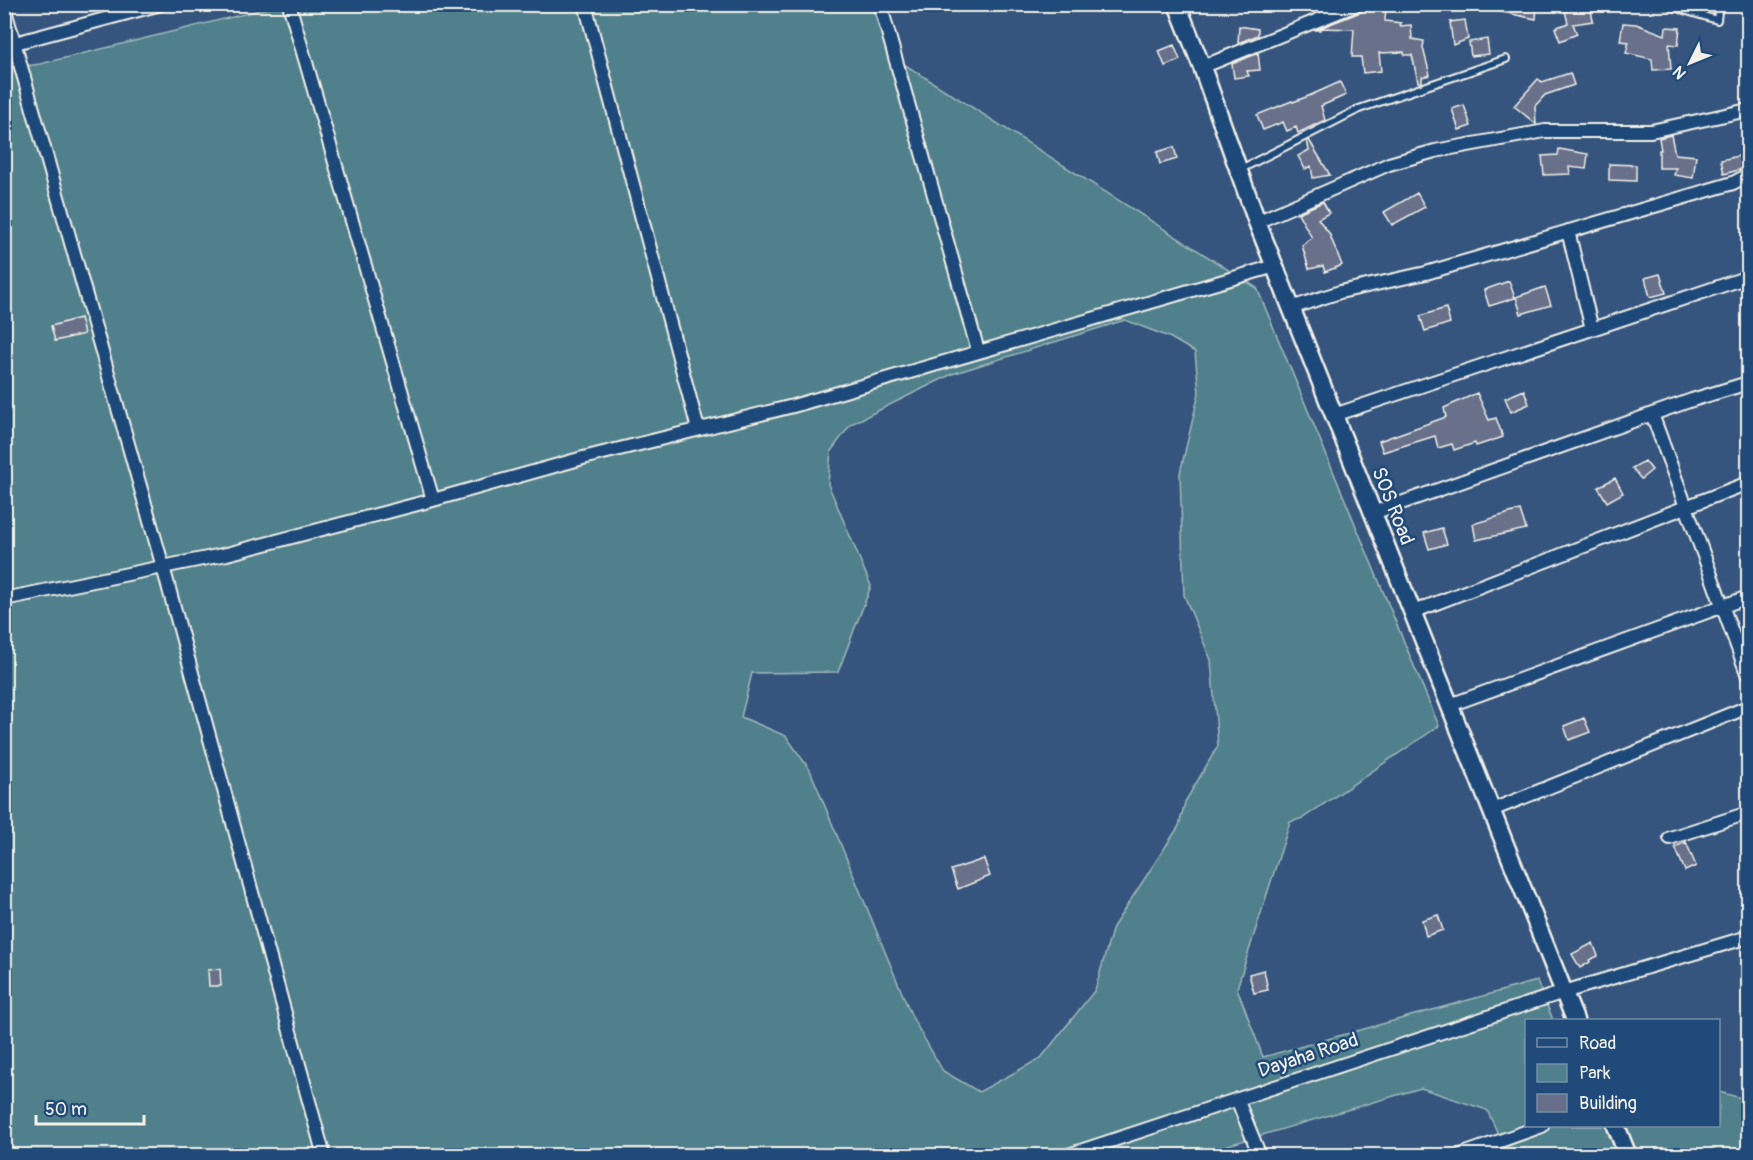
<svg xmlns="http://www.w3.org/2000/svg" width="1753" height="1160" font-family="Pangolin,sans-serif">
	<style>
		.green { fill: #4f808b; stroke: #a2b8ba; stroke-width: 1.5; fill-rule: evenodd }
		.building { fill: #686f8a; stroke: #f4f1e8; stroke-width: 1.5 }
		.lines { fill: none; stroke-linecap: round; stroke-linejoin: round }
		.lane-casing { stroke: #f4f1e8; stroke-width: 10 }
		.street-casing { stroke: #f4f1e8; stroke-width: 16 }
		.secondary-casing { stroke: #f4f1e8; stroke-width: 21 }
		.lane { stroke: #1f4a7a; stroke-width: 6 }
		.street { stroke: #1f4a7a; stroke-width: 12 }
		.secondary { stroke: #1f4a7a; stroke-width: 16 }
		.labels { text-anchor: middle; dominant-baseline: central; stroke-width: 5; stroke-linejoin: round; paint-order: stroke }
		.street-label { font-size: 20px; fill: #f4f1e8; stroke: #1f4a7a }
	</style>
	<rect width="100%" height="100%" fill="#35557f"/>
	<filter id="ink" filterUnits="userSpaceOnUse"><feTurbulence type="fractalNoise" baseFrequency=".0167" numOctaves="2"/><feDisplacementMap in="SourceGraphic" scale="12" xChannelSelector="R" yChannelSelector="G"/><feConvolveMatrix kernelMatrix="1 2 1 2 8 2 1 2 1" color-interpolation-filters="sRGB"/></filter>
	<g filter="url(#ink)">
		<path class="green" d="M281,5H879L891,56L1257,288L1439,726L1303,818L1290,822L1237,988L1263,1057L1537,981L1553,1020H1526V1126H1718L1719,1092L1748,1100V1155H1508L1487,1110L1421,1088L1191,1156L5,1155L4,69L40,64ZM1125,320L1169,337L1195,352L1199,393L1180,473L1184,595L1211,660L1218,746L1185,802L1179,826L1113,927L1095,990L1041,1058L979,1092L943,1071L912,1017L810,770L786,736L741,717L752,673L838,672L871,586L828,484L831,451L851,424L952,374Z"/>
		<path class="building" d="M1493,4H1537L1536,19L1492,10Z
			M1589,4H1590L1593,21L1573,24L1577,34L1560,41L1555,28L1568,23L1565,11Z
			M1366,5H1386L1385,21L1401,23L1400,26L1411,25L1412,39L1424,41L1423,48L1430,75L1422,77V82H1418L1412,55H1404V52L1379,53L1381,71L1363,73L1361,57H1352L1354,29L1321,28V30H1315L1361,12Z
			M1465,20L1468,39L1453,45L1450,22Z
			M1623,23L1636,24L1665,35L1666,27L1680,28L1678,45L1669,44L1671,69L1653,70L1652,59L1626,53L1629,42L1620,41Z
			M1239,26L1258,29V35L1238,43Z
			M1487,39L1489,54L1471,56L1469,42Z
			M1174,45L1180,60L1165,66L1159,51Z
			M1258,53L1260,70L1247,71L1249,76L1234,78L1232,64Z
			M1570,73L1574,85L1545,95L1535,106L1536,124L1514,106L1538,79L1542,82Z
			M1340,82L1346,95L1321,106L1325,120L1298,133L1296,127L1287,131L1283,122L1263,130L1257,115L1292,101L1293,102L1311,95Z
			M1464,105L1471,126L1459,130L1452,109Z
			M1671,135L1675,154L1696,156L1693,178L1674,175L1676,168H1659V150H1661L1659,138Z
			M1309,140L1330,175L1313,178L1311,166L1305,169L1298,156L1309,150L1307,141Z
			M1174,147L1177,159L1160,164L1157,152Z
			M1559,149L1588,154L1586,169L1569,167L1570,174L1544,175L1542,156L1558,155Z
			M1739,156L1742,169L1724,174L1721,160Z
			M1609,164L1636,165V181L1609,180Z
			M1417,193L1425,207L1392,225L1384,212Z
			M1323,202L1329,213L1318,219L1329,233L1342,265L1325,272L1323,266L1309,269L1302,245L1312,238L1298,213Z
			M1660,274L1666,293L1650,297L1645,278Z
			M1509,281L1515,298L1489,306L1484,290Z
			M1545,287L1551,305L1521,314L1516,297Z
			M1446,308L1450,323L1425,331L1420,316Z
			M80,318L84,334L55,341L51,326Z
			M1524,390L1529,404L1511,412L1505,398Z
			M1477,393L1489,420L1496,418L1503,437L1476,446L1475,443L1454,450L1452,444L1438,448L1435,436L1383,452L1379,441L1446,417L1444,408Z
			M1645,461L1652,470L1641,479L1632,468Z
			M1615,478L1623,493L1607,502L1598,487Z
			M1520,510L1526,529L1476,540L1473,524Z
			M1442,528L1447,544L1429,549L1424,533Z
			M1584,718L1590,732L1569,740L1564,726Z
			M1686,842L1696,866L1685,871L1675,847Z
			M984,859L990,876L958,889L951,870Z
			M1438,915L1443,930L1426,936L1422,920Z
			M1593,943L1598,956L1589,960L1590,962L1580,968L1572,954Z
			M220,969L221,986H209L208,970Z
			M1264,970L1268,990L1254,993L1249,974Z"/>
		<g class="lines">
			<g class="lane-casing">
				<path id="lane" d="M1664,4L1717,20L1719,4
					M1239,170L1359,109L1506,59"/>
			</g>
			<g class="street-casing">
				<path id="street" d="M289,4L433,500
					M585,4L698,429
					M880,4L978,351
					M4,7L163,567L324,1156
					M4,46L161,4
					M1202,67L1358,4
					M1257,222L1389,164L1435,151L1545,131H1651L1748,110
					M1568,231L1592,329
					M1291,308L1340,292L1426,273L1733,183L1748,175
					M1652,414L1748,676
					M1334,415L1748,277
					M1373,513L1692,400L1748,383
					M4,599L227,554L433,500L583,458L793,406L1275,266
					M1413,612L1748,483
					M1450,705L1748,597
					M1492,810L1748,707
					M1670,838L1748,813
					M1237,1099L1260,1156
					M1065,1156L1564,992L1748,937
					M1458,1156L1542,1126"/>
			</g>
			<g class="secondary-casing">
				<path id="secondary" d="M1177,4L1202,67L1257,222L1575,1020
					M1616,1126L1628,1156"/>
			</g>
			<use href="#lane" class="lane"/>
			<use href="#street" class="street"/>
			<use href="#secondary" class="secondary"/>
		</g>
	</g>
	<g class="labels">
		<g class="street-label">
			<text transform="translate(1393 506) rotate(68)">SOS Road</text>
			<text transform="translate(1308 1055) rotate(-18)">Dayaha Road</text>
		</g>
	</g>
	<rect width="1753" height="1160" fill="none" stroke="#1f4a7a" stroke-width="24"/>
	<rect x="12" y="12" width="1729" height="1136" fill="none" stroke="#f4f1e8" stroke-width="2" filter="url(#ink)"/>
	<rect x="1525" y="1019" width="195" height="108" fill="#1f4a7a" stroke="#748da6" stroke-width="1.5"/>
	<rect x="1537" y="1038" width="30" height="9" fill="#1f4a7a" stroke="#748da6" stroke-width="1.5"/>
	<text x="1579" y="1049" font-size="18" fill="#f4f1e8">Road</text>
	<rect x="1537" y="1064" width="30" height="18" fill="#4f808b" stroke="#748da6" stroke-width="1.5"/>
	<text x="1579" y="1079" font-size="18" fill="#f4f1e8">Park</text>
	<rect x="1537" y="1094" width="30" height="18" fill="#686f8a" stroke="#748da6" stroke-width="1.5"/>
	<text x="1579" y="1109" font-size="18" fill="#f4f1e8">Building</text>
	<g transform="translate(1690 63) rotate(227)" stroke="#1f4a7a" stroke-width="4.5" paint-order="stroke">
	<path d="M0-4.5L10 22L0 15L-10 22Z" fill="#f4f1e8"/>
	<text y="-9" font-size="16" font-weight="bold" text-anchor="middle" fill="#f4f1e8">N</text>
	</g>
	<path d="M36 1115v9h108v-9" fill="none" stroke="#f4f1e8" stroke-width="3"/>
	<text x="45" y="1115" font-size="18" fill="#f4f1e8" stroke="#1f4a7a" stroke-width="4.5" paint-order="stroke">50 m</text>
</svg>
